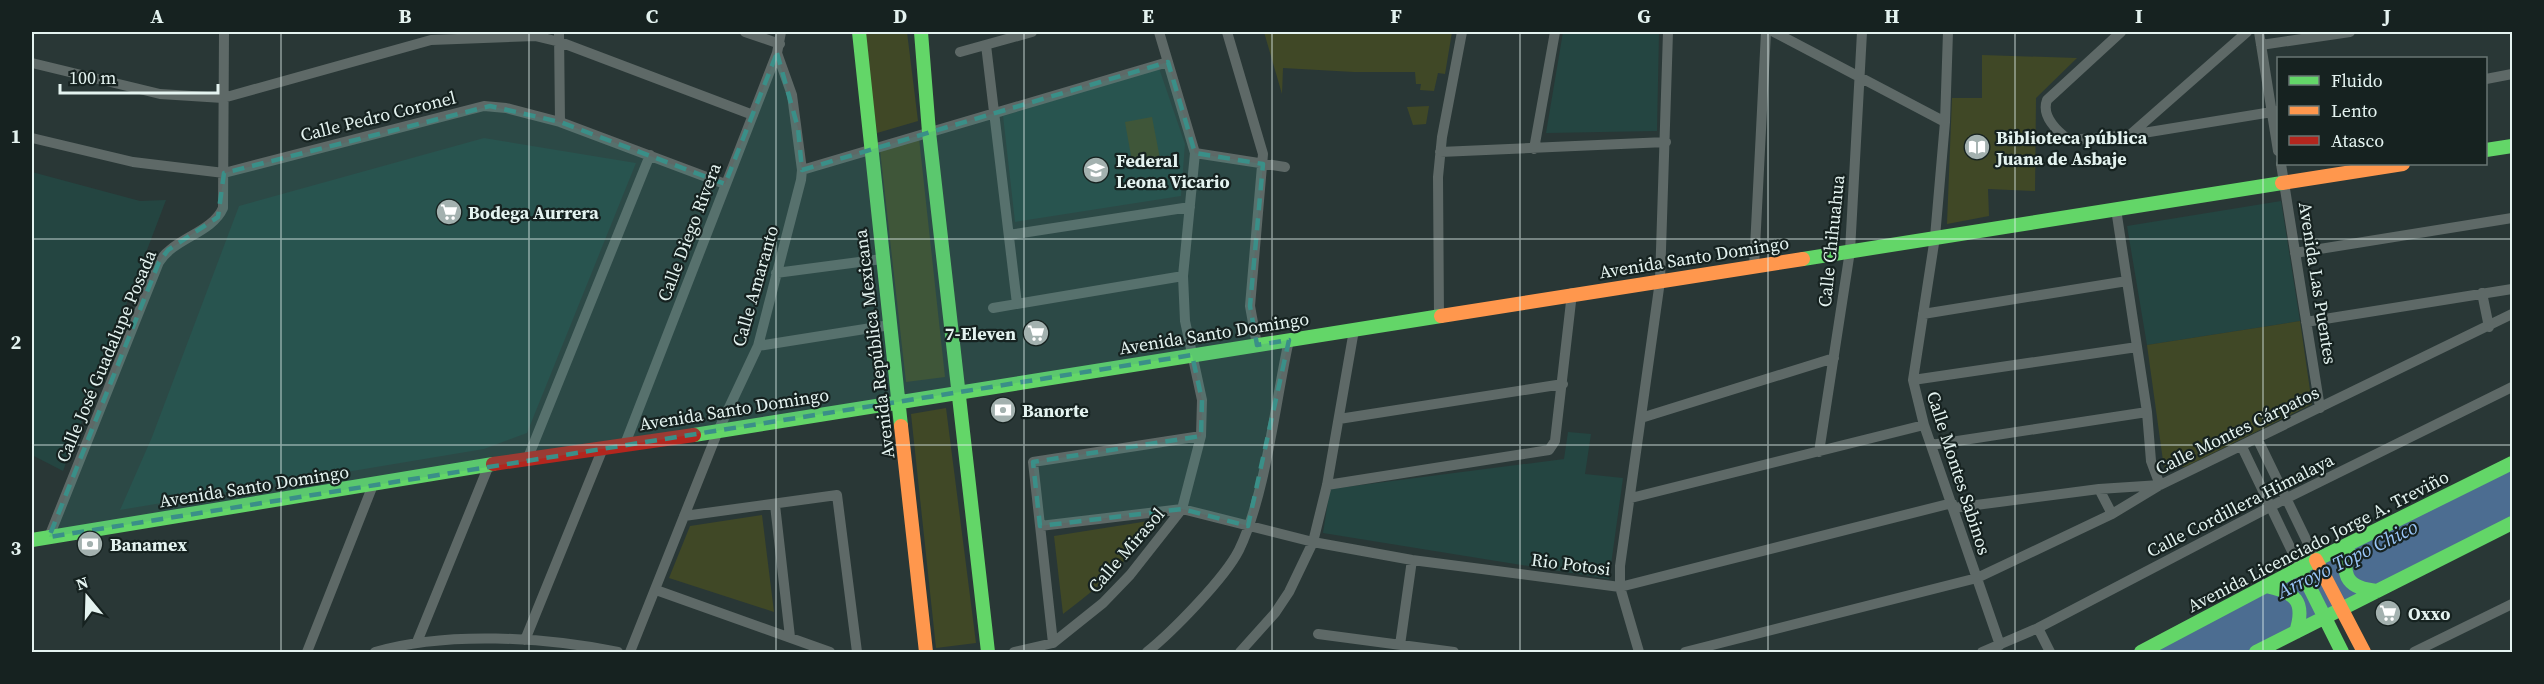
<svg xmlns="http://www.w3.org/2000/svg" width="2544" height="684" font-family="'Source Serif 4',serif">
	<style>
		.built { fill: #244541 }
		.green { fill: #404826 }
		.water { fill: #4c6d91 }
		.lines { fill: none; stroke-linecap: round; stroke-linejoin: round }
		.street { stroke: #5e6967; stroke-width: 10 }
		.fast { stroke: #63d668; stroke-width: 14 }
		.slow { stroke: #ff974d; stroke-width: 14 }
		.jam { stroke: #b3261e; stroke-width: 14 }
		.marked { fill: #3a8f88; fill-opacity: 0.2; stroke: #3a8f88; stroke-width: 4.5; stroke-dasharray: 12 8; stroke-linejoin: round }
		.grid { fill: none; stroke: #e4f3f0; stroke-width: 1.5; stroke-opacity: 0.55 }
		.labels { text-anchor: middle; dominant-baseline: central; stroke-width: 4.5; stroke-linejoin: round; paint-order: stroke }
		.street-label { font-size: 18px; fill: #e4f3f0; stroke: #162220 }
		.poi-label { font-size: 18px; font-weight: bold; fill: #e4f3f0; stroke: #162220; text-anchor: start }
		.water-label { font-size: 20px; font-style: italic; fill: #9ac6f7; stroke: #162220 }
		.neatline { fill: none; stroke: #e4f3f0; stroke-width: 2 }
		.grid-label { font-size: 20px; text-anchor: middle; font-weight: bold; fill: #e4f3f0 }
	</style>
	<rect width="100%" height="100%" fill="#293736"/>
	<path class="built" d="M1563,32H1659L1657,131L1546,133Z
		M1159,68L1185,144L1181,196L1015,222L1003,116Z
		M484,138L636,163L527,433L484,449L120,510L152,437L239,206Z
		M32,172L140,201L166,200L63,471L32,455Z
		M2281,201L2300,321L2147,345L2127,226Z
		M1568,432L1591,434L1585,474L1623,478L1609,579L1323,533L1330,489L1564,459Z"/>
	<path class="green" d="M864,32H907L918,121L877,133Z
		M1264,32H1452L1445,74L1438,73L1434,91L1420,90L1421,84H1416L1415,72H1354L1283,68L1282,94Z
		M1982,55L2077,58L2036,98L2035,191L1988,189L1989,216L1947,224L1952,98H1982Z
		M1429,106L1426,124L1413,125L1407,107Z
		M1152,117L1161,164L1133,167L1125,122Z
		M919,138L945,377L906,382L880,150Z
		M2300,321L2312,404L2185,467L2164,468L2147,345Z
		M946,408L976,643L936,648L911,414Z
		M762,515L774,612L669,578L690,526Z
		M1155,520C1137,555 1094,591 1063,614L1054,536Z"/>
	<path class="water" d="M2512,463V523L2256,652H2141Z"/>
	<g class="lines">
		<path class="street" d="M559,32L560,122
			M745,32L780,44
			M1227,32L1263,154L1250,306L1257,345
			M1774,32L1945,122
			M1948,32L1945,122L1935,237L1913,380L1924,425L2000,645
			M2121,32L2047,100C2041,116 2057,131 2069,140L2131,135L2278,111
			M2259,32L2278,151
			M986,45L1017,304
			M2261,45L2350,32
			M960,52L1032,32
			M32,63L160,94L223,98L431,40L535,36L560,42L753,115
			M2486,79L2512,74
			M2131,134L2247,32
			M32,138L133,162L224,173L484,106L506,108L560,122L725,184
			M1534,149L1555,32
			M1440,152L1666,142
			M1195,153L1285,167
			M2281,164L2320,408
			M802,170L1168,62
			M1009,235L1190,207
			M2295,253L2512,218
			M1754,267L1766,32
			M776,273L882,259
			M2482,293L2489,327
			M993,308L1183,276
			M1923,314L2127,281
			M1439,317L1438,177L1442,137L1462,32
			M2306,322L2512,289
			M758,346L890,325
			M1913,380L2137,347
			M1641,418L1834,358
			M1339,419L1563,384
			M2258,440L2316,560
			M625,444L777,53L781,32
			M1931,445L2147,412
			M2242,447L2300,568
			M1819,452L1850,251L1862,32
			M527,460L650,155
			M1327,485L1549,450L1555,441L1572,293
			M2099,489L2112,514
			M1631,498L1924,425
			M775,505L790,637
			M1953,508L2099,489L2160,485L2151,461L2147,412L2116,209
			M684,516L837,495L857,652
			M1040,526L1182,509L1313,542L1412,560L1620,587L1952,503
			M49,537L159,262C174,238 212,233 223,208L224,32
			M656,590L830,652
			M2038,628L2050,652
			M1318,634L1454,652
			M525,640L603,448
			M417,642L489,465
			M1053,643L1033,462L1201,436
			M307,652L373,485
			M375,652C446,631 545,637 618,652
			M630,652L718,431L758,346L801,180L802,170L792,95L777,53
			M1014,652L1053,643L1103,603L1130,575L1182,509L1201,436L1202,400L1185,321L1183,276L1195,153L1159,32
			M1147,652C1172,632 1225,578 1239,550C1266,494 1275,403 1289,340
			M1240,652L1275,613L1289,592L1313,542L1327,485L1354,330
			M1399,652L1412,560
			M1639,652L1620,587V566L1660,281L1668,32
			M1685,652L1977,578L2112,514L2160,485L2512,314
			M1982,652L2038,628L2287,498L2512,387
			M2414,652L2512,604"/>
		<path class="fast" d="M859,32L901,426
			M921,32L929,132L988,652
			M2486,150L2512,146
			M1803,259L2282,183
			M694,435L1441,316
			M32,540L493,464
			M2349,544C2341,573 2344,588 2377,591
			M2300,568L2342,652
			M2266,586C2295,592 2306,601 2296,632
			M2141,652L2300,568L2512,463
			M2256,652L2512,523"/>
		<path class="slow" d="M2282,183L2403,164
			M1441,316L1803,259
			M901,426L926,652
			M2316,560L2364,652"/>
		<path class="jam" d="M493,464L694,435"/>
	</g>
	<path class="marked" d="M777,53L798,128L802,170L1168,62L1195,153L1263,164L1250,306L1257,345L1289,340L1248,526L1182,509L1040,526L1033,462L1201,436L1202,400L1192,355L49,537L159,262L168,250L218,217L224,173L490,106L560,122L725,184Z"/>
	<path class="grid" d="M281,32V652M529,32V652M776,32V652M1024,32V652M1272,32V652M1520,32V652M1768,32V652M2015,32V652M2263,32V652M32,239H2512M32,445H2512"/>
	<defs>
		<g id="library-disc" transform="scale(1.35)"><circle r="9.5" fill="#a3b1af" stroke="#162220"/><path d="M-6-4Q-3-5.5-.7-3.5V5Q-3 3-6 4ZM6-4Q3-5.5 .7-3.5V5Q3 3 6 4Z" fill="#fff"/></g>
		<g id="school-disc" transform="scale(1.35)"><circle r="9.5" fill="#a3b1af" stroke="#162220"/><path d="M0-5L7-2L0 1L-7-2ZM-4 1L0 2.5L4 1V4Q0 6-4 4Z" fill="#fff"/></g>
		<g id="supermarket-disc" transform="scale(1.35)"><circle r="9.5" fill="#a3b1af" stroke="#162220"/><path d="M-6-5.5h2.5l.6 2H6L4.5 2H-2.5L-4.4-4H-6ZM-1.5 3.2a1.3 1.3 0 1 0 .1 0ZM3 3.2a1.3 1.3 0 1 0 .1 0Z" fill="#fff"/></g>
		<g id="bank-disc" transform="scale(1.35)"><circle r="9.5" fill="#a3b1af" stroke="#162220"/><path d="M-6-4H6V4H-6ZM0-2.3a2.3 2.3 0 1 0 0 4.6a2.3 2.3 0 1 0 0-4.6Z" fill="#fff"/></g>
	</defs>
	<g fill-rule="evenodd">
		<use href="#library-disc" x="1977" y="147"/>
		<use href="#school-disc" x="1096" y="170"/>
		<use href="#supermarket-disc" x="449" y="212"/>
		<use href="#supermarket-disc" x="1036" y="333"/>
		<use href="#bank-disc" x="1003" y="410"/>
		<use href="#bank-disc" x="90" y="544"/>
		<use href="#supermarket-disc" x="2388" y="613"/>
	</g>
	<g class="labels">
		<g class="street-label">
			<text transform="translate(378 116) rotate(-14)">Calle Pedro Coronel</text>
			<text transform="translate(689 232) rotate(-69)">Calle Diego Rivera</text>
			<text transform="translate(1831 241) rotate(-84)">Calle Chihuahua</text>
			<text transform="translate(1694 257) rotate(-9)">Avenida Santo Domingo</text>
			<text transform="translate(2318 283) rotate(81)">Avenida Las Puentes</text>
			<text transform="translate(755 286) rotate(-74)">Calle Amaranto</text>
			<text transform="translate(1214 333) rotate(-9)">Avenida Santo Domingo</text>
			<text transform="translate(874 344) rotate(-97)">Avenida República Mexicana</text>
			<text transform="translate(106 356) rotate(-67)">Calle José Guadalupe Posada</text>
			<text transform="translate(734 409) rotate(-9)">Avenida Santo Domingo</text>
			<text transform="translate(2237 430) rotate(-26)">Calle Montes Cárpatos</text>
			<text transform="translate(1959 473) rotate(72)">Calle Montes Sabinos</text>
			<text transform="translate(254 486) rotate(-9)">Avenida Santo Domingo</text>
			<text transform="translate(2240 505) rotate(-27)">Calle Cordillera Himalaya</text>
			<text transform="translate(2318 541) rotate(-27)">Avenida Licenciado Jorge A. Treviño</text>
			<text transform="translate(1126 550) rotate(-49)">Calle Mirasol</text>
			<text transform="translate(1571 564) rotate(7)">Rio Potosi</text>
		</g>
		<g class="poi-label">
			<text x="1996" y="137">Biblioteca pública<tspan x="1996" dy="21">Juana de Asbaje</tspan></text>
			<text x="1116" y="160">Federal<tspan x="1116" dy="21">Leona Vicario</tspan></text>
			<text x="468" y="212">Bodega Aurrera</text>
			<text x="1016" y="333" text-anchor="end">7-Eleven</text>
			<text x="1022" y="410">Banorte</text>
			<text x="110" y="544">Banamex</text>
			<text x="2408" y="613">Oxxo</text>
		</g>
		<g class="water-label">
			<text transform="translate(2347 559) rotate(-26)">Arroyo Topo Chico</text>
		</g>
	</g>
	<rect width="2544" height="684" fill="none" stroke="#162220" stroke-width="66"/>
	<rect x="2277" y="57" width="210" height="108" fill="#162220" stroke="#687673" stroke-width="1.5"/>
	<rect x="2289" y="76" width="30" height="9" fill="#63d668" stroke="#687673" stroke-width="1.5"/>
	<text x="2331" y="87" font-size="18" fill="#e4f3f0">Fluido</text>
	<rect x="2289" y="106" width="30" height="9" fill="#ff974d" stroke="#687673" stroke-width="1.5"/>
	<text x="2331" y="117" font-size="18" fill="#e4f3f0">Lento</text>
	<rect x="2289" y="136" width="30" height="9" fill="#b3261e" stroke="#687673" stroke-width="1.5"/>
	<text x="2331" y="147" font-size="18" fill="#e4f3f0">Atasco</text>
	<g transform="translate(87 597) rotate(341)" stroke="#162220" stroke-width="4.5" paint-order="stroke">
	<path d="M0-4.5L10 22L0 15L-10 22Z" fill="#e4f3f0"/>
	<text y="-9" font-size="16" font-weight="bold" text-anchor="middle" fill="#e4f3f0">N</text>
	</g>
	<path d="M60 84v9h158v-9" fill="none" stroke="#e4f3f0" stroke-width="3"/>
	<text x="69" y="84" font-size="18" fill="#e4f3f0" stroke="#162220" stroke-width="4.5" paint-order="stroke">100 m</text>
	<rect x="33" y="33" width="2478" height="618" class="neatline"/>
	<g class="grid-label">
		<text x="157" y="23">A</text>
		<text x="405" y="23">B</text>
		<text x="652" y="23">C</text>
		<text x="900" y="23">D</text>
		<text x="1148" y="23">E</text>
		<text x="1396" y="23">F</text>
		<text x="1644" y="23">G</text>
		<text x="1892" y="23">H</text>
		<text x="2139" y="23">I</text>
		<text x="2387" y="23">J</text>
		<text x="16" y="143">1</text>
		<text x="16" y="349">2</text>
		<text x="16" y="555">3</text>
	</g>
</svg>
